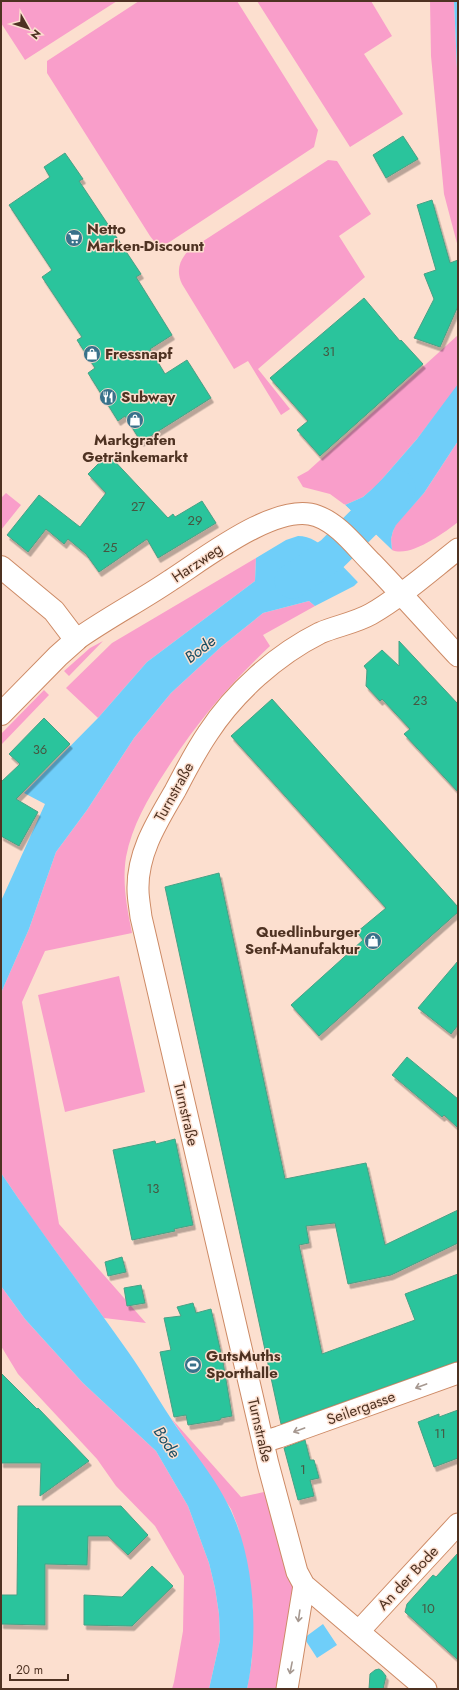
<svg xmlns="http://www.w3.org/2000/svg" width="459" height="1690" font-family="Jost,sans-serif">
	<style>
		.green { fill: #f99eca }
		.water { fill: #6fcef9 }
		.pier { fill: #fcdfcf }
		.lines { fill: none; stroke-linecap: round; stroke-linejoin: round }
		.river { stroke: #6fcef9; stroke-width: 35 }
		.building { fill: #2cc49c; stroke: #47a185; filter: url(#shadow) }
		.minor-casing { stroke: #cd8a65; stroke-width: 23 }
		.secondary-casing { stroke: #cd8a65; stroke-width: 24 }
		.minor { stroke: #fff; stroke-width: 21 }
		.secondary { stroke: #fff; stroke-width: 22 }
		.oneway { stroke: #a69890 }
		.labels { text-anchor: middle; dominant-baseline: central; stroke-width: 3; stroke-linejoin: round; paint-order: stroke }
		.number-label { font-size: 13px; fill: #465640 }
		.poi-label { font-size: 15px; font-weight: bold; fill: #4e3222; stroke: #fcdfcf; text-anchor: start }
		.street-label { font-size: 15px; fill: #4e3222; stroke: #fcdfcf }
		.water-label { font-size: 16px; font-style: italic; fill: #174d63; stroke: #fcdfcf }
	</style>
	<defs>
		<filter id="shadow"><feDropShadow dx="2.5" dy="4.5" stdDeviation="0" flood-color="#0004"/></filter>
	</defs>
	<rect width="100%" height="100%" fill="#fcdfcf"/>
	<path class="green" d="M1,1H117L25,60L1,23Z
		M139,1H237L318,130L314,147L168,243L157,245L150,236L47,73V61Z
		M257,1H371L392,36L364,54L403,114L350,147Z
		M430,1H454L458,91V247L444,194L431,56Z
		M328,160L337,161L371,214L339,236L365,277L258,369L290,409L281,415L248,361L234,369L182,284C176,271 179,261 188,251Z
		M458,335L457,387L417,439L377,485L363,497L345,505L330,494L303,487L297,477L308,471Z
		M458,441V522C444,533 410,558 392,550L391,539L393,531L396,524L424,493Z
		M6,493L21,505L1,530V498Z
		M256,558L255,581L147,662L98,718L66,688L112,643Z
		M309,601L315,606L263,635L270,646C227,687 197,722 165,772C148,798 132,826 126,857C122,883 127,908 132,933L45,951L22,1002L59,1224L146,1323L104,1318L33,1220L1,1173V993L29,929L56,852L87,810L134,738L171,693L222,646L263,613Z
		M103,641L69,676L64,671L90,648Z
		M44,690L49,695L1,745V734Z
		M119,976L145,1092L65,1112L38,995Z
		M1,1286L25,1319L83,1383L156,1451L188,1506L209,1563L215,1588L219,1614L220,1640L209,1689H172L174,1682L183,1631L184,1576L155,1526L116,1486L97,1459L18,1374L1,1346Z
		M171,1418L241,1497L264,1492L294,1592L278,1689H247L252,1659L253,1609L246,1559L238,1527L231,1509Z"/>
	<path class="water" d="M454,1H458V91Z
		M458,384V441L424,493L396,525L393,531L391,539L392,550L345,505L363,497L377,485L417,439Z
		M298,536C322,536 343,566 358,582L354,586L315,606L309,601L263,613L222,646L171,693L134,738L87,810L56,852L29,929L1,993V901L45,804L24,793L98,718L147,662L255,581L256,558L286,540Z
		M1,1173C42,1234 87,1293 129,1353C144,1374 156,1396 170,1417C193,1453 222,1484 237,1525C255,1573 258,1639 247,1689H209L220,1640L219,1614L215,1588L209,1563L188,1506L156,1451L83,1383L25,1319L1,1286Z
		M323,1624L337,1645L317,1658L304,1638Z"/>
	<path class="pier" d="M344,504L364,523L392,550L391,552L344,506Z
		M299,534H310L320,541L360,581L358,582L319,542L309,536H298Z"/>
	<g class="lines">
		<path class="river" d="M292,581L332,554L398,488"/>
	</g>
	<path class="building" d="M403,136L418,159L386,178L373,155Z
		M65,153L83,179L79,181L141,274L136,277L172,335L150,349L165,374L187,360L211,398L141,442L125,416L118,421L88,373L95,368L77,340L82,337L42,277L52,270L9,205L50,177L44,167Z
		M432,200L450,263L458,260V306L440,347L414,338L434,299L424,274L436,270L417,205Z
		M364,298L400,341L401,340L423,364L320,456L297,430L308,421L270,378Z
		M108,454L168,518L173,514L175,517L202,501L216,523L158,558L147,539L99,572L86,554L68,539L64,544L46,529L28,552L7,535L39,495L80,527L106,493L88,474Z
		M399,641L458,704V792L404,734L410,729L382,699L380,701L366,686L367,670L364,666L382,650L399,666Z
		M272,699L458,907V912L319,1036L291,1005L363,940L357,932L386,908L231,736Z
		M44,718L70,744L16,799L38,812L19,846L1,836V782L20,764L9,754Z
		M219,873L285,1179L366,1163L385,1245L458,1210V1243L391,1275L348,1284L335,1223L306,1226L309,1243L299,1245L322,1354L415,1320L405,1294L458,1274V1361L281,1424L165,887Z
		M458,961V1025L451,1034L418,1008Z
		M407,1057L458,1099V1128L444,1115L442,1117L392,1075Z
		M175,1139L193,1225L174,1229L175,1231L132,1240L113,1150L155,1141L156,1144Z
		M122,1257L126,1272L108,1276L105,1262Z
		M141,1285L145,1303L127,1306L124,1288Z
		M193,1303L196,1313L211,1309L223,1362L232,1416L221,1418L220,1420L188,1425L186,1415L174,1417L160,1352L171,1350L164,1318L181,1316L177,1307Z
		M1,1373L37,1409L38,1408L89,1461L40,1496L41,1463H1Z
		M458,1410V1458L434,1467L418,1422L439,1414V1417Z
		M305,1440L310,1460H314L319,1478L310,1480L314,1496L298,1500L284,1448Z
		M18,1506H121L148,1535L128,1555L108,1536H88L87,1565L45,1564V1625L1,1624V1595H17Z
		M458,1553V1660L405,1612L407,1604L433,1575L436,1577Z
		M152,1566L173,1586L132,1626L84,1625V1595L122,1597Z
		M379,1669L382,1671L386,1676L383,1689H369L370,1674L375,1670Z"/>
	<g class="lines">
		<g class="minor-casing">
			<path id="minor" d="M76,640C107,618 140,601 171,580C204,559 277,501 317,516C339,524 355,546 372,563C401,593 429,625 458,656
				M263,1442L279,1437L458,1373
				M359,1631L458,1524
				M287,1689L304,1585
				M426,1689L304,1585L297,1572L268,1464L141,917C140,908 138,898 138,890C137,853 157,822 175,791C185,772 195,752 208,733C234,693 276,655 320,633C336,626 355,623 371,614C402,596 430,571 458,549"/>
		</g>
		<g class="secondary-casing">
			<path id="secondary" d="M1,567L54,611L76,640L58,656L1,714"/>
		</g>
		<use href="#minor" class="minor"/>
		<use href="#secondary" class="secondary"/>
	</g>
	<defs><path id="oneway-shaft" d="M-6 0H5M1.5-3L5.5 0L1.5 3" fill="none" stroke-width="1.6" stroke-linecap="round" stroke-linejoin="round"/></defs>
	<g class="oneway">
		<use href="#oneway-shaft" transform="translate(421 1386) rotate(160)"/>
		<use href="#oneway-shaft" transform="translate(299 1430) rotate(160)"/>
		<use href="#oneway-shaft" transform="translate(299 1616) rotate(98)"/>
		<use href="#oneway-shaft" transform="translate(291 1668) rotate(101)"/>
	</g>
	<defs>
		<g id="supermarket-disc" transform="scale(0.9)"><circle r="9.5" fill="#39728b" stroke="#fcdfcf"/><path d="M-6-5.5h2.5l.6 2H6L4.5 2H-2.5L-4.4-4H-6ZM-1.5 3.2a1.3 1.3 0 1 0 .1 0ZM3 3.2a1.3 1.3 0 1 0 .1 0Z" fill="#fff"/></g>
		<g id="shop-disc" transform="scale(0.9)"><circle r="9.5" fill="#39728b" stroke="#fcdfcf"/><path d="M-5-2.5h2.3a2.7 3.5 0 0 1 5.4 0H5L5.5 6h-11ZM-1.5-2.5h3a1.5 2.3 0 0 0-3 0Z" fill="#fff"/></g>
		<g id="restaurant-disc" transform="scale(0.9)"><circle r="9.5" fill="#39728b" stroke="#fcdfcf"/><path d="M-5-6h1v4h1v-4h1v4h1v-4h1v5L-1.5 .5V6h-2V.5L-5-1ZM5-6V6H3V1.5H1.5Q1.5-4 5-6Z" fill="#fff"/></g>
		<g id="stadium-disc" transform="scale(0.9)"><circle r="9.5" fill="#39728b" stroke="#fcdfcf"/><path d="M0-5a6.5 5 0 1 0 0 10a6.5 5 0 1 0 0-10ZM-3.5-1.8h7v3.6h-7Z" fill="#fff"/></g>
	</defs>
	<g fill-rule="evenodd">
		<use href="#supermarket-disc" x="74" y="238"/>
		<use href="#shop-disc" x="92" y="354"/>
		<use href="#restaurant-disc" x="108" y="397"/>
		<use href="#shop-disc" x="135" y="420"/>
		<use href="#shop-disc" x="373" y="941"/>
		<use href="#stadium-disc" x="193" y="1365"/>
	</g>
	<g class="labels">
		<g class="number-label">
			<text x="329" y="351">31</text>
			<text x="138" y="506">27</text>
			<text x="195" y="520">29</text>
			<text x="110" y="547">25</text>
			<text x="420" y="700">23</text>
			<text x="40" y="749">36</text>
			<text x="153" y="1188">13</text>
			<text x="440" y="1433">11</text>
			<text x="303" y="1469">1</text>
			<text x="428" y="1608">10</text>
		</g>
		<g class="poi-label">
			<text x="87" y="229">Netto<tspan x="87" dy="17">Marken-Discount</tspan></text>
			<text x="105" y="354">Fressnapf</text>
			<text x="121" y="397">Subway</text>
			<text x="135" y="440" text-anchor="middle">Markgrafen<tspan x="135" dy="17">Getränkemarkt</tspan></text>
			<text x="360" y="932" text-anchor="end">Quedlinburger<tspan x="360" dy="17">Senf-Manufaktur</tspan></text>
			<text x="206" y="1356">GutsMuths<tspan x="206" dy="17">Sporthalle</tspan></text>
		</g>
		<g class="street-label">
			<text transform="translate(197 563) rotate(-34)">Harzweg</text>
			<text transform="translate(174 792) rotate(-61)">Turnstraße</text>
			<text transform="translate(186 1114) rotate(77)">Turnstraße</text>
			<text transform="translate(361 1408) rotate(-20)">Seilergasse</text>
			<text transform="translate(260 1430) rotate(77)">Turnstraße</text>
			<text transform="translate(408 1578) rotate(-47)">An der Bode</text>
		</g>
		<g class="water-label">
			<text transform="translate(200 649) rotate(-38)">Bode</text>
			<text transform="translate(167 1442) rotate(56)">Bode</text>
		</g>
	</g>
	<rect width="459" height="1690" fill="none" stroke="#4e3222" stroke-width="4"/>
	<g transform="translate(28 28) rotate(129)" stroke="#fcdfcf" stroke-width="3" paint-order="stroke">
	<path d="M0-3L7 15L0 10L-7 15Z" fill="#4e3222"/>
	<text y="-6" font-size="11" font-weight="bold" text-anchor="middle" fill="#4e3222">N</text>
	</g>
	<path d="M10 1674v6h58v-6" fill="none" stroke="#4e3222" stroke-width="2"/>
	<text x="16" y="1674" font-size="12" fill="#4e3222" stroke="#fcdfcf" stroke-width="3" paint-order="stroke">20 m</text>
</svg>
